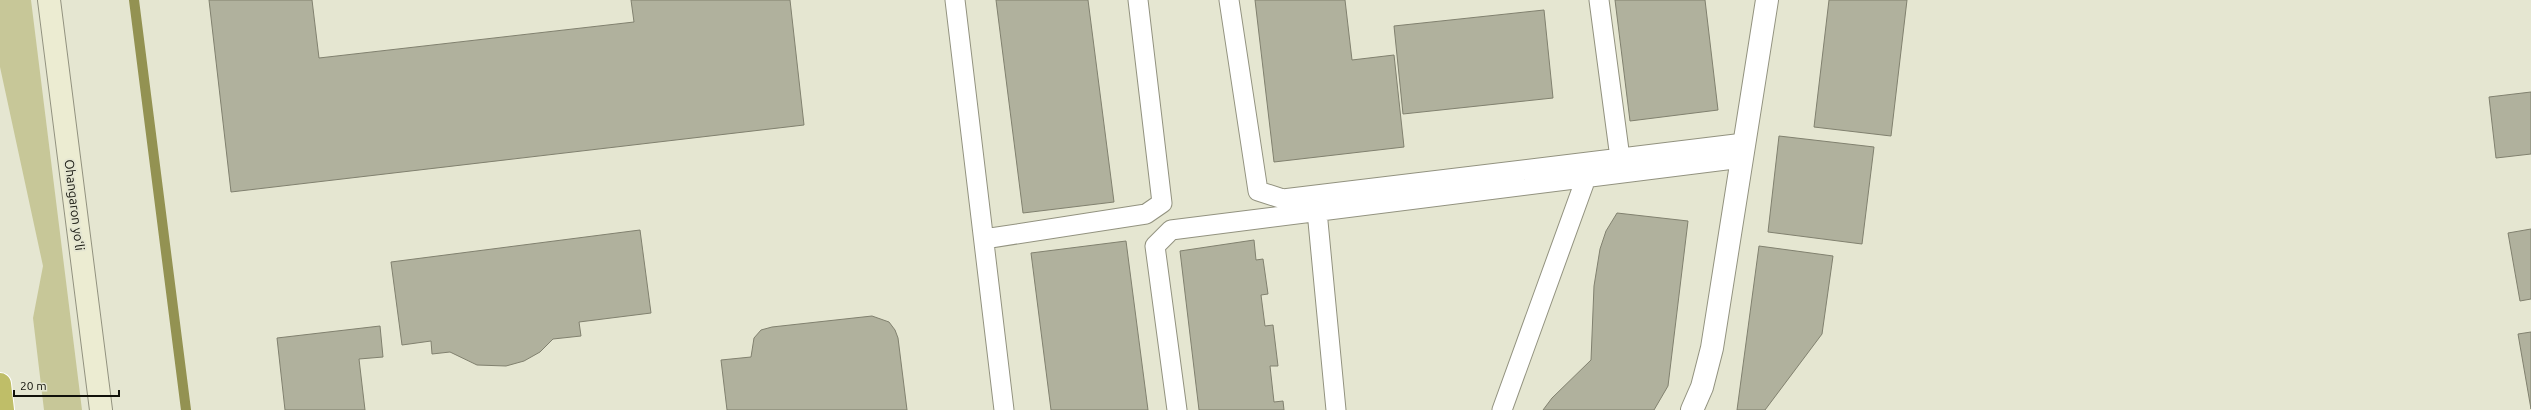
<svg xmlns="http://www.w3.org/2000/svg" width="2531" height="410" font-family="Ubuntu,sans-serif">
	<style>
		.green { fill: #c7c798 }
		.lines { fill: none; stroke-linecap: round; stroke-linejoin: round }
		.stream { stroke: #939252; stroke-width: 10 }
		.building { fill: #b0b19d; stroke: #81816f }
		.lane-casing { stroke: #92927f; stroke-width: 21 }
		.street-casing { stroke: #92927f; stroke-width: 24 }
		.secondary-casing { stroke: #92927f; stroke-width: 24 }
		.highway-casing { stroke: #fff; stroke-width: 24 }
		.lane { stroke: #fff; stroke-width: 19 }
		.street { stroke: #fff; stroke-width: 22 }
		.secondary { stroke: #ececd2; stroke-width: 22 }
		.highway { stroke: #bfbe68; stroke-width: 22 }
		.labels { text-anchor: middle; dominant-baseline: central; stroke-width: 4; stroke-linejoin: round; paint-order: stroke }
		.street-label { font-size: 13px; fill: #11110a; stroke: #e5e6d1 }
	</style>
	<rect width="100%" height="100%" fill="#e5e6d1"/>
	<path class="green" d="M0,0H31L82,410H44L33,318L43,266L0,67Z"/>
	<g class="lines">
		<path class="stream" d="M134,0L186,410"/>
	</g>
	<path class="building" d="M209,0H312L319,58L634,22L631,0H790L804,125L231,192Z
		M996,0H1088L1114,202L1023,213Z
		M1255,0H1345L1352,60L1394,55L1404,147L1274,162Z
		M1615,0H1705L1718,110L1630,121Z
		M1829,0H1907L1891,136L1814,127Z
		M1544,10L1553,98L1403,114L1394,26Z
		M2531,92V154L2496,158L2489,97Z
		M1779,136L1874,147L1862,244L1768,232Z
		M1617,213L1688,221L1668,386L1654,410H1543L1552,398L1591,360L1594,286L1600,249L1606,231Z
		M2531,229V299L2520,301L2508,233Z
		M640,230L651,313L579,322L581,336L553,339L540,352L524,361L506,366L477,365L450,352L432,354L431,341L402,345L391,262Z
		M1254,240L1256,260L1263,259L1268,294L1261,295L1265,326L1273,325L1278,366H1270L1274,402L1283,401L1284,410H1199L1180,251Z
		M1126,241L1148,410H1051L1031,253Z
		M1759,246L1833,256L1822,334L1765,410H1737Z
		M872,316L889,322L895,330L898,338L907,410H727L721,360L751,357L754,338L761,330L772,327Z
		M380,326L383,357L359,359L365,410H285L277,338Z
		M2531,332V409L2518,334Z"/>
	<g class="lines">
		<g class="lane-casing">
			<path id="lane" d="M955,0L1004,410
				M1229,0L1258,191L1283,199L1744,143
				M1599,0L1620,158
				M1317,211L1336,410
				M984,239L1146,214L1162,203L1138,0
				M1177,410L1155,246L1171,230L1742,158
				M1502,410L1586,178"/>
		</g>
		<g class="street-casing">
			<path id="street" d="M1692,410L1702,387L1712,348L1767,0"/>
		</g>
		<g class="secondary-casing">
			<path id="secondary" d="M49,0L101,410"/>
		</g>
		<g class="highway-casing">
			<path id="highway" d="M0,384L3,410"/>
		</g>
		<use href="#lane" class="lane"/>
		<use href="#street" class="street"/>
		<use href="#secondary" class="secondary"/>
		<use href="#highway" class="highway"/>
	</g>
	<g class="labels">
		<g class="street-label">
			<text transform="translate(75 205) rotate(83)">Ohangaron yoʻli</text>
		</g>
	</g>
	<path d="M14 390v6h105v-6" fill="none" stroke="#11110a" stroke-width="2"/>
	<text x="20" y="390" font-size="12" fill="#11110a" stroke="#e5e6d1" stroke-width="3" paint-order="stroke">20 m</text>
</svg>
